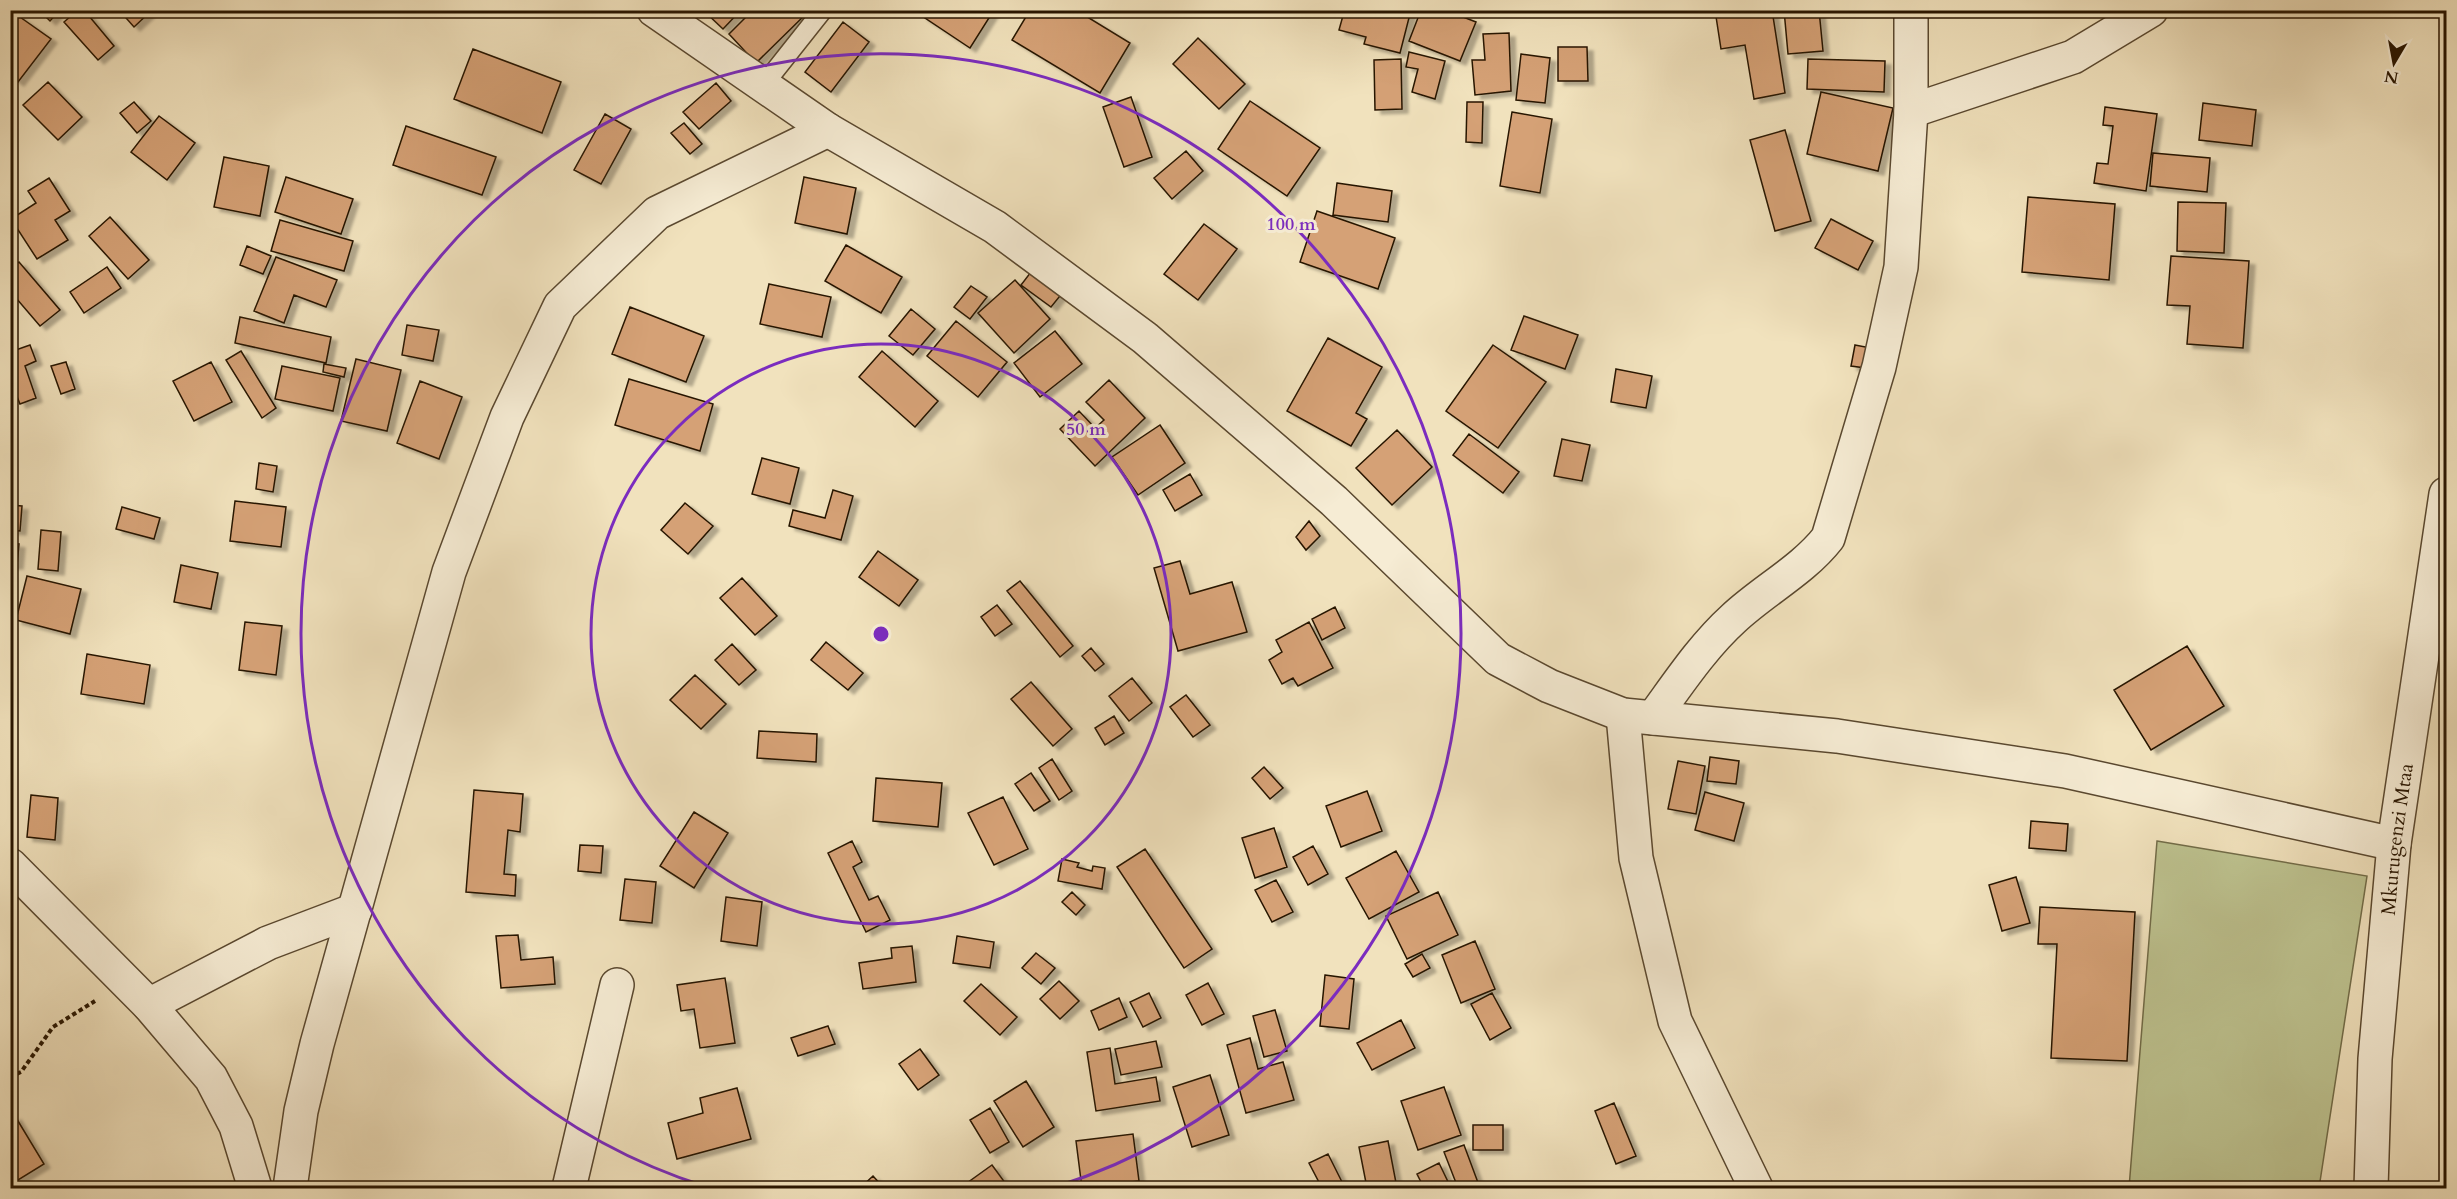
<svg xmlns="http://www.w3.org/2000/svg" width="2457" height="1199" font-family="Cardo,serif">
	<style>
		.green { fill: #bdc28f; stroke: #726c48; stroke-width: 1.5 }
		.building { fill: #d5a176; stroke: #281500; stroke-width: 1.5; filter: url(#shadow) }
		.lines { fill: none; stroke-linecap: round; stroke-linejoin: round }
		.lane-casing { stroke: #5a482f; stroke-width: 21 }
		.street-casing { stroke: #5a482f; stroke-width: 36 }
		.path { stroke: #281500; stroke-width: 4; stroke-dasharray: 4.5 3; stroke-linecap: butt }
		.lane { stroke: #f6ecd4; stroke-width: 18 }
		.street { stroke: #f6ecd4; stroke-width: 33 }
		.ring { fill: none; stroke: #7b2cbf; stroke-width: 3 }
		.labels { text-anchor: middle; dominant-baseline: central; stroke-width: 6; stroke-linejoin: round; paint-order: stroke }
		.street-label { font-size: 20px; fill: #281500; stroke: #f6ecd4 }
		.centre { fill: #7b2cbf; stroke: #f6ecd4; stroke-width: 3 }
		.ring-label { font-size: 18px; text-anchor: middle; font-weight: bold; fill: #7b2cbf; stroke: #f6ecd4; stroke-width: 6; stroke-linejoin: round; paint-order: stroke }
	</style>
	<defs>
		<filter id="shadow"><feDropShadow dx="6" dy="4" stdDeviation="1.5" flood-color="#0004"/></filter>
	</defs>
	<rect width="100%" height="100%" fill="#f1e2bd"/>
	<filter id="stains"><feTurbulence type="fractalNoise" baseFrequency=".00333" numOctaves="4"/><feColorMatrix values="0 0 0 0 .2 0 0 0 0 .09 0 0 0 0 .02 0 0 0 .5 -.17"/></filter>
	<radialGradient id="worn" r=".72"><stop offset=".6" stop-color="#630" stop-opacity="0"/><stop offset="1" stop-color="#630" stop-opacity=".3"/></radialGradient>
	<path class="green" d="M2157,841L2367,876L2319,1188H2129Z"/>
	<path class="building" d="M10,10L51,39L18,82L10,76Z
		M39,10H60L50,21Z
		M78,10H84L114,46L98,60L64,22Z
		M119,10H152L134,27Z
		M703,10H741L723,29Z
		M753,10H810L756,63L729,34Z
		M926,10H994L970,48L922,16Z
		M1030,10H1076L1130,43L1100,93L1012,40Z
		M1340,10H1411L1400,53L1364,44L1366,37L1339,30L1344,12Z
		M1421,10H1445L1476,22L1460,61L1409,41Z
		M1715,10H1772L1785,93L1754,99L1745,45L1721,49Z
		M1784,10H1819L1823,51L1788,54Z
		M843,22L869,42L831,92L805,72Z
		M1509,33L1511,91L1475,95L1472,60H1485L1483,34Z
		M1198,38L1245,84L1219,109L1173,64Z
		M1558,47H1587L1588,81H1558Z
		M473,49L561,82L542,133L454,99Z
		M1409,52L1445,61L1435,99L1412,92L1418,69L1406,67Z
		M1521,54L1550,58L1545,103L1516,100Z
		M1401,59L1402,109L1375,110L1374,60Z
		M1808,59L1885,61L1884,92L1807,89Z
		M48,82L82,117L58,140L23,105Z
		M716,83L731,101L699,129L683,112Z
		M1821,92L1893,108L1878,171L1807,154Z
		M1131,97L1152,157L1124,167L1103,107Z
		M1250,101L1320,148L1287,196L1218,149Z
		M134,102L151,121L137,133L120,113Z
		M1467,102H1483L1482,143L1466,142Z
		M2203,103L2256,110L2252,146L2199,140Z
		M2105,107L2157,114L2146,191L2094,183L2097,163L2108,164L2113,126L2103,125Z
		M1512,112L1552,119L1540,193L1500,186Z
		M605,114L631,129L601,184L574,170Z
		M159,116L195,143L167,180L131,152Z
		M684,123L702,144L690,154L671,133Z
		M406,126L496,157L482,195L393,165Z
		M1785,130L1811,221L1775,231L1750,140Z
		M1186,151L1203,171L1172,199L1154,178Z
		M2153,153L2210,158L2207,192L2150,186Z
		M224,157L269,166L260,216L214,207Z
		M286,177L353,199L341,234L275,212Z
		M804,177L856,188L847,234L795,223Z
		M49,178L70,211L55,220L68,240L37,259L11,219L36,203L28,191Z
		M1337,183L1392,191L1388,222L1333,215Z
		M2028,197L2115,204L2109,280L2022,272Z
		M2178,202L2226,203L2224,253L2177,251Z
		M1317,211L1395,238L1378,289L1300,262Z
		M110,217L149,260L128,279L89,236Z
		M1831,219L1873,241L1858,270L1815,248Z
		M280,220L353,241L344,271L271,251Z
		M1204,224L1237,249L1198,300L1164,274Z
		M846,245L902,277L881,313L825,281Z
		M247,246L271,256L263,274L240,265Z
		M2171,256L2249,261L2243,348L2187,344L2190,306L2167,305Z
		M276,257L337,280L326,307L294,295L284,323L254,311Z
		M19,262L60,310L40,326L10,291V269Z
		M107,267L121,288L84,313L70,292Z
		M1034,268L1064,291L1051,307L1021,285Z
		M1015,280L1050,319L1014,353L978,313Z
		M769,284L831,297L822,337L760,324Z
		M971,286L987,297L970,319L954,307Z
		M630,307L704,336L686,382L612,354Z
		M911,309L935,329L913,355L889,336Z
		M1524,316L1578,335L1565,369L1511,350Z
		M240,317L331,337L326,363L235,343Z
		M956,321L1007,362L978,397L927,356Z
		M407,325L439,330L433,361L402,355Z
		M1055,331L1082,364L1040,397L1014,363Z
		M1328,338L1382,367L1356,413L1367,419L1351,446L1287,411Z
		M30,345L36,361L25,366L36,398L20,404L10,379V352Z
		M1493,345L1546,382L1498,448L1446,411Z
		M1855,345L1876,349L1873,369L1851,366Z
		M241,351L276,408L262,418L226,360Z
		M882,351L938,401L915,427L859,377Z
		M356,359L401,370L387,431L341,421Z
		M66,362L75,389L61,394L51,366Z
		M211,362L232,402L194,421L173,381Z
		M324,364L346,368L344,377L323,372Z
		M282,366L340,378L333,411L275,399Z
		M1616,369L1652,376L1646,408L1611,402Z
		M629,379L713,404L700,451L615,425Z
		M1109,380L1145,418L1095,466L1060,429L1079,411L1095,428L1104,420L1086,402Z
		M420,381L462,397L439,459L397,443Z
		M1160,425L1185,463L1138,495L1112,457Z
		M1397,430L1432,467L1392,505L1356,468Z
		M1469,434L1519,472L1503,493L1453,455Z
		M1562,439L1590,445L1582,481L1554,476Z
		M762,458L799,468L790,504L752,494Z
		M259,463L277,466L273,492L256,489Z
		M1190,474L1202,495L1175,511L1163,490Z
		M833,490L853,496L841,540L789,526L793,510L825,518Z
		M235,501L286,507L281,547L230,541Z
		M685,503L713,526L688,554L661,530Z
		M10,505L22,506L20,531L10,530Z
		M122,507L160,518L154,539L116,529Z
		M1309,521L1320,536L1306,550L1296,537Z
		M41,530L61,532L58,571L38,569Z
		M10,543L19,544L17,565H10Z
		M878,551L918,580L899,606L859,577Z
		M1180,561L1190,594L1232,582L1247,632L1178,651L1154,568Z
		M181,565L218,573L211,609L174,602Z
		M27,576L81,589L70,634L16,620Z
		M742,578L777,616L755,635L720,598Z
		M1020,581L1073,646L1060,657L1007,591Z
		M997,605L1012,624L995,636L981,617Z
		M1335,607L1345,628L1322,640L1312,619Z
		M245,622L282,626L276,675L239,670Z
		M1309,622L1333,668L1298,686L1293,678L1282,684L1269,660L1282,652L1276,640Z
		M826,642L863,673L848,690L811,660Z
		M732,644L756,670L739,685L715,660Z
		M2187,646L2224,706L2151,750L2114,690Z
		M1091,648L1104,664L1095,671L1082,656Z
		M87,654L150,665L144,704L81,694Z
		M695,675L726,704L701,729L670,700Z
		M1132,678L1152,703L1129,721L1109,696Z
		M1031,682L1072,729L1053,746L1011,699Z
		M1186,695L1210,725L1193,737L1170,707Z
		M1114,716L1124,733L1105,745L1095,728Z
		M759,731L817,734L816,762L757,758Z
		M1710,757L1739,761L1736,784L1707,781Z
		M1052,759L1072,791L1059,800L1039,768Z
		M1678,761L1705,766L1696,814L1668,809Z
		M1264,767L1283,788L1270,799L1252,778Z
		M1031,773L1050,801L1034,811L1015,784Z
		M876,778L942,783L938,827L873,821Z
		M474,790L523,794L520,832L508,830L504,874L516,875L515,896L466,892Z
		M1367,791L1382,831L1341,847L1326,806Z
		M1705,792L1744,803L1734,841L1695,830Z
		M31,795L58,798L55,840L27,837Z
		M1003,797L1028,849L994,865L968,813Z
		M694,812L728,833L694,888L660,866Z
		M2031,821L2068,824L2066,851L2029,848Z
		M1274,828L1287,867L1255,878L1242,838Z
		M852,841L862,862L853,867L869,900L878,896L890,920L866,932L828,853Z
		M580,845L603,846L601,873L578,871Z
		M1313,846L1328,874L1308,885L1293,857Z
		M1145,849L1212,949L1184,968L1117,867Z
		M1396,851L1419,892L1369,919L1346,878Z
		M1062,859L1079,863L1077,867L1092,871L1093,866L1105,868L1102,889L1058,881Z
		M2016,877L2030,923L2002,931L1989,885Z
		M625,879L656,882L652,923L620,920Z
		M1276,880L1293,912L1272,922L1255,890Z
		M1072,892L1085,905L1076,915L1062,902Z
		M1438,892L1458,935L1407,959L1386,916Z
		M726,897L762,902L757,946L721,941Z
		M2040,907L2135,912L2127,1061L2051,1058L2057,944H2038Z
		M518,935L521,960L553,957L555,984L501,988L496,936Z
		M957,936L994,942L990,968L953,963Z
		M1475,941L1495,989L1461,1003L1442,955Z
		M912,946L916,982L863,989L859,963L892,958L891,948Z
		M1036,953L1055,968L1041,984L1022,968Z
		M1422,954L1430,968L1413,977L1405,964Z
		M1325,975L1354,979L1349,1029L1320,1026Z
		M725,978L735,1043L700,1048L694,1009L681,1011L677,985Z
		M1059,981L1079,1001L1060,1019L1040,999Z
		M1208,983L1224,1014L1202,1025L1186,995Z
		M981,984L1017,1017L1000,1035L964,1001Z
		M1149,993L1161,1018L1143,1027L1130,1002Z
		M1492,993L1511,1028L1490,1040L1471,1004Z
		M1119,998L1127,1017L1099,1030L1091,1011Z
		M1275,1010L1287,1051L1264,1057L1253,1016Z
		M1401,1020L1415,1048L1372,1070L1357,1043Z
		M828,1026L835,1044L798,1056L791,1038Z
		M1250,1038L1258,1069L1283,1062L1294,1100L1246,1113L1227,1045Z
		M1156,1041L1162,1067L1121,1075L1115,1049Z
		M1110,1048L1115,1084L1156,1077L1160,1101L1096,1111L1087,1052Z
		M920,1049L939,1075L918,1090L899,1064Z
		M1210,1075L1229,1135L1192,1147L1173,1087Z
		M1026,1081L1054,1127L1023,1147L994,1101Z
		M1444,1087L1461,1135L1418,1150L1401,1101Z
		M737,1088L751,1139L677,1159L668,1123L703,1113L700,1098Z
		M1614,1103L1636,1156L1616,1164L1595,1111Z
		M990,1108L1009,1142L990,1153L970,1120Z
		M15,1116L44,1164L10,1185V1119Z
		M1473,1125H1503V1150H1473Z
		M1133,1134L1139,1181L1116,1184L1117,1188H1082L1076,1141Z
		M1388,1141L1397,1188H1367L1359,1147Z
		M1464,1145L1480,1188H1458L1444,1152Z
		M1328,1154L1345,1188H1322L1309,1163Z
		M1439,1163L1451,1188H1424L1417,1174Z
		M992,1165L1006,1184L1001,1188H960Z
		M873,1176L884,1188H860Z"/>
	<g class="lines">
		<g class="lane-casing">
			<path id="lane" d="M762,87L823,10"/>
		</g>
		<g class="street-casing">
			<g id="street">
				<path d="M654,10L828,130L995,227L1145,338L1334,501L1498,659L1549,686L1623,715L1837,736L2065,771L2394,844"/>
				<path d="M1911,111L2073,57L2151,10"/>
				<path d="M1623,715L1636,858L1675,1021L1756,1188"/>
				<path d="M1653,718C1678,684 1702,647 1734,618C1764,590 1803,570 1828,538L1879,367L1901,267L1911,111V10"/>
				<path d="M10,865L149,1005L211,1078L236,1126L255,1188"/>
				<path d="M149,1005L268,943L355,910"/>
				<path d="M290,1188L301,1111L317,1044L449,572L507,417L560,306L657,213L828,130"/>
				<path d="M569,1188L617,985"/>
				<path id="s1" d="M2371,1188L2375,1059L2394,844L2446,494"/>
			</g>
		</g>
		<path class="path" d="M10,1077L21,1072L53,1027L95,1001"/>
		<use href="#lane" class="lane"/>
		<use href="#street" class="street"/>
	</g>
	<g class="ring">
		<circle cx="881" cy="634" r="290"/>
		<path d="M707 1187A580 580 0 1 1 1055 1187"/>
	</g>
	<g class="labels">
		<g class="street-label">
			<text stroke="none"><textPath href="#s1" startOffset="350">Mkurugenzi Mtaa</textPath></text>
		</g>
	</g>
	<circle cx="881" cy="634" r="9" class="centre"/>
	<g class="ring-label">
		<text x="1291" y="230">100 m</text>
		<text x="1086" y="435">50 m</text>
	</g>
	<rect width="2457" height="1199" fill="none" stroke="#f1e2bd" stroke-width="36"/>
	<rect x="12" y="12" width="2433" height="1175" fill="none" stroke="#281500" stroke-width="3"/>
	<rect x="18" y="18" width="2421" height="1163" fill="none" stroke="#281500" stroke-width="1.5"/>
	<g transform="translate(2394 63) rotate(190)" stroke="#f6ecd4" stroke-width="4.5" paint-order="stroke">
	<path d="M0-4.5L10 22L0 15L-10 22Z" fill="#281500"/>
	<text y="-9" font-size="16" font-weight="bold" text-anchor="middle" fill="#281500">N</text>
	</g>
	<rect width="100%" height="100%" filter="url(#stains)"/>
	<rect width="100%" height="100%" fill="url(#worn)"/>
</svg>
